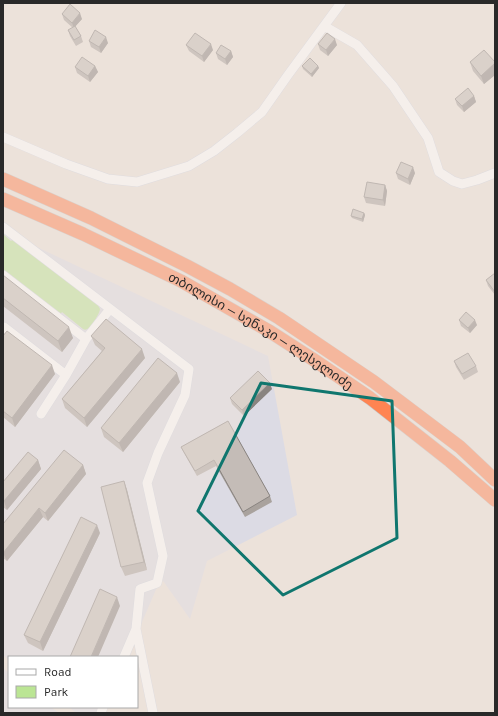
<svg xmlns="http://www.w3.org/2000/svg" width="498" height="716" font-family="Karla,'Noto Sans Georgian',sans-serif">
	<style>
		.industrial { fill: #dcdbe4 }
		.green { fill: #bbe594 }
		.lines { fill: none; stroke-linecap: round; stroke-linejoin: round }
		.minor-casing { stroke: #cfd6e3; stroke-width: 10 }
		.highway-casing { stroke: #c3c3c3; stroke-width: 14 }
		.minor { stroke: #fff; stroke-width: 9 }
		.highway { stroke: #ff8452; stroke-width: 13 }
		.wall { fill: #a9a29d }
		.shaded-wall { fill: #898480 }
		.building { fill: #c4bcb7; stroke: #898480 }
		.marked { fill: none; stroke: #0f766e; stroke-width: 3; stroke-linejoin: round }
		.labels { text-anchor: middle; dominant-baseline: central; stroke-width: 4; stroke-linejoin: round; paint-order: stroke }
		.street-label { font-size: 13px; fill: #292929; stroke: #fff }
	</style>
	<rect width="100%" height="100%" fill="#ece2da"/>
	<path class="industrial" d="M3,231L268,356L297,515L207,561L190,619L161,578L127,657H9V660L3,655Z
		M3,668L9,673V707H51L59,713H3Z
		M69,707H106L104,713H76Z"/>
	<path class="green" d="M3,234L11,241L14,238L97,303C98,305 99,307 100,309C100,313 92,325 89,328C86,330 85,330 83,329L62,312L59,316L3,270Z"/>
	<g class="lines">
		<g class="minor-casing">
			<path id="minor" d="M324,26L357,45L393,86L428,138L439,172L453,181L462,184L477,180L495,173
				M3,137L66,164L108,179L137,182L189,166L214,151L237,133L262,112L288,75L341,3
				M3,227L189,369L185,395L158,453L147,483L163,556L157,583L140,589L136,629L153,713
				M3,275L86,339
				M3,329L4,327L66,375
				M41,414L66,375L86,339L110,309
				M124,657L136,629
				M101,713L103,707"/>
		</g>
		<g class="highway-casing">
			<g id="highway">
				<path d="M3,179L91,218L187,266L230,289L279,318L374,382L460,447L495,480"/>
				<path id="s1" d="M3,199L83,234L181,281L269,331L314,360L370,398L450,461L495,500"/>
			</g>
		</g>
		<use href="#minor" class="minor"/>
		<use href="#highway" class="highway"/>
	</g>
	<path class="wall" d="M62,14L82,19L75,26L81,36L83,42L76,46L70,36L68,30L73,28L64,20Z
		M89,41L108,43L101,53L91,47Z
		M318,44L337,45L328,56L320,50Z
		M186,45L213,50L204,62L189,51Z
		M231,51L233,57L227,65L218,59L216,53Z
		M470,62H495V75L484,84L473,71Z
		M95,66L98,72L90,82L77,73L75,67Z
		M302,66H318L319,68L312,77L303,69Z
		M474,96L476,102L464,112L457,105L455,99Z
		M396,173H415L410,185L398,179Z
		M385,185L387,191L385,206L366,203L364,197Z
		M364,213L365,215L363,222L352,218L351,216Z
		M495,273V295L488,286L486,280Z
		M3,275L73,338L62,352L3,306Z
		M459,320L477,325L470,333L461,326Z
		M3,336L55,374L15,427L3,417Z
		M91,336L145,358L87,427L65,408L62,399L102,351L95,345Z
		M454,361L476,366L478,372L464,380L456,367Z
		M180,382L123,452L104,437L101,428Z
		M272,389L244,416L232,404L230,398Z
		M228,421L270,496L272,502L245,517L216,466L197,476L184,453L181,447Z
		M38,460L41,469L7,510L3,507V482Z
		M83,465L86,474L48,521L43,517L7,561L3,558V524Z
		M124,481L127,490L147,570L125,576L121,567Z
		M100,533L43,651L28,643L24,635Z"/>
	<path class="shaded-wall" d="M80,13L82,19L74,28L72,23Z
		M106,37L108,43L101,53L99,47Z
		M335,39L337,45L328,56L326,50Z
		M211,44L213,50L204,62L202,56Z
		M231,51L233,57L227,65L225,59Z
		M495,63V75L484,84L481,76Z
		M95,66L98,72L90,82L88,76Z
		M318,66L319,68L312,77L311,74Z
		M474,96L476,102L464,112L462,106Z
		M413,167L415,173L410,185L408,179Z
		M385,185L387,191L385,206L383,200Z
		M364,213L365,215L363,222L362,219Z
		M475,320L477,325L470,333L468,328Z
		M69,327L73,338L62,352L58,341Z
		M142,349L145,358L87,427L84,418Z
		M52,365L55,374L15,427L12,418Z
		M177,373L180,382L123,452L119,443Z
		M270,383L272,389L244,416L242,410Z
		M38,460L41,469L7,510L4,501Z
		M83,465L86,474L48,521L45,513Z
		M124,481L127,490L147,570L144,562Z
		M39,508L43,517L7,561L3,553Z
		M97,525L100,533L43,651L40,642Z
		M117,597L120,606L98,657H91Z"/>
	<path class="building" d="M70,4L80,13L72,23L62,14Z
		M75,26L81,36L74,40L68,30Z
		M95,30L106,37L99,47L89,41Z
		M195,33L211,44L202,56L186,45Z
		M327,33L335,39L326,50L318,44Z
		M221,45L231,51L225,59L216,53Z
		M484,50L495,62V63L481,76L470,62Z
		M82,57L95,66L88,76L75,67Z
		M310,58L318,66L311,74L302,66Z
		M468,88L474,96L462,106L455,99Z
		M401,162L413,167L408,179L396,173Z
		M367,182L385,185L383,200L364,197Z
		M353,209L364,213L362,219L351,216Z
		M495,273V292L486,280Z
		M3,275L69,327L58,341L3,298Z
		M466,312L475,320L468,328L459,320Z
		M106,319L142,349L84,418L62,399L105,348L91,336Z
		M7,331L52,365L12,418L3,411V336Z
		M468,353L476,366L462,374L454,361Z
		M158,358L177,373L119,443L101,428Z
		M258,371L270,383L242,410L230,398Z
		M228,421L270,496L243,512L214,460L195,471L181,447Z
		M64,450L83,465L45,513L39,508L3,553V524Z
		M28,452L38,460L4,501H3V482Z
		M124,481L144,562L121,567L101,487Z
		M81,517L97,525L40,642L24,635Z
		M100,589L117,597L91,657H70Z"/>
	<path d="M0 0H498V716H0ZM261,383L392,401L397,538L283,595L198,511Z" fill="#ece2da" fill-opacity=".55" fill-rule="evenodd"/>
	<path class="marked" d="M261,383L392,401L397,538L283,595L198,511Z"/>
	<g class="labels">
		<g class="street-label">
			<text stroke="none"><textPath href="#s1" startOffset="290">თბილისი — სენაკი — ლესელიძე</textPath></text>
		</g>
	</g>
	<rect width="498" height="716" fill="none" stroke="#292929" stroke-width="8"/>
	<rect x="8" y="656" width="130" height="52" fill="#ffffff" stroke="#a9a9a9"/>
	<rect x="16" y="669" width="20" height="6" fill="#ffffff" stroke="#a9a9a9"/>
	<text x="44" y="676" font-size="12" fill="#292929">Road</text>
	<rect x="16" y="686" width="20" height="12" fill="#bbe594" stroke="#a9a9a9"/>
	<text x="44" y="696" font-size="12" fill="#292929">Park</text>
</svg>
